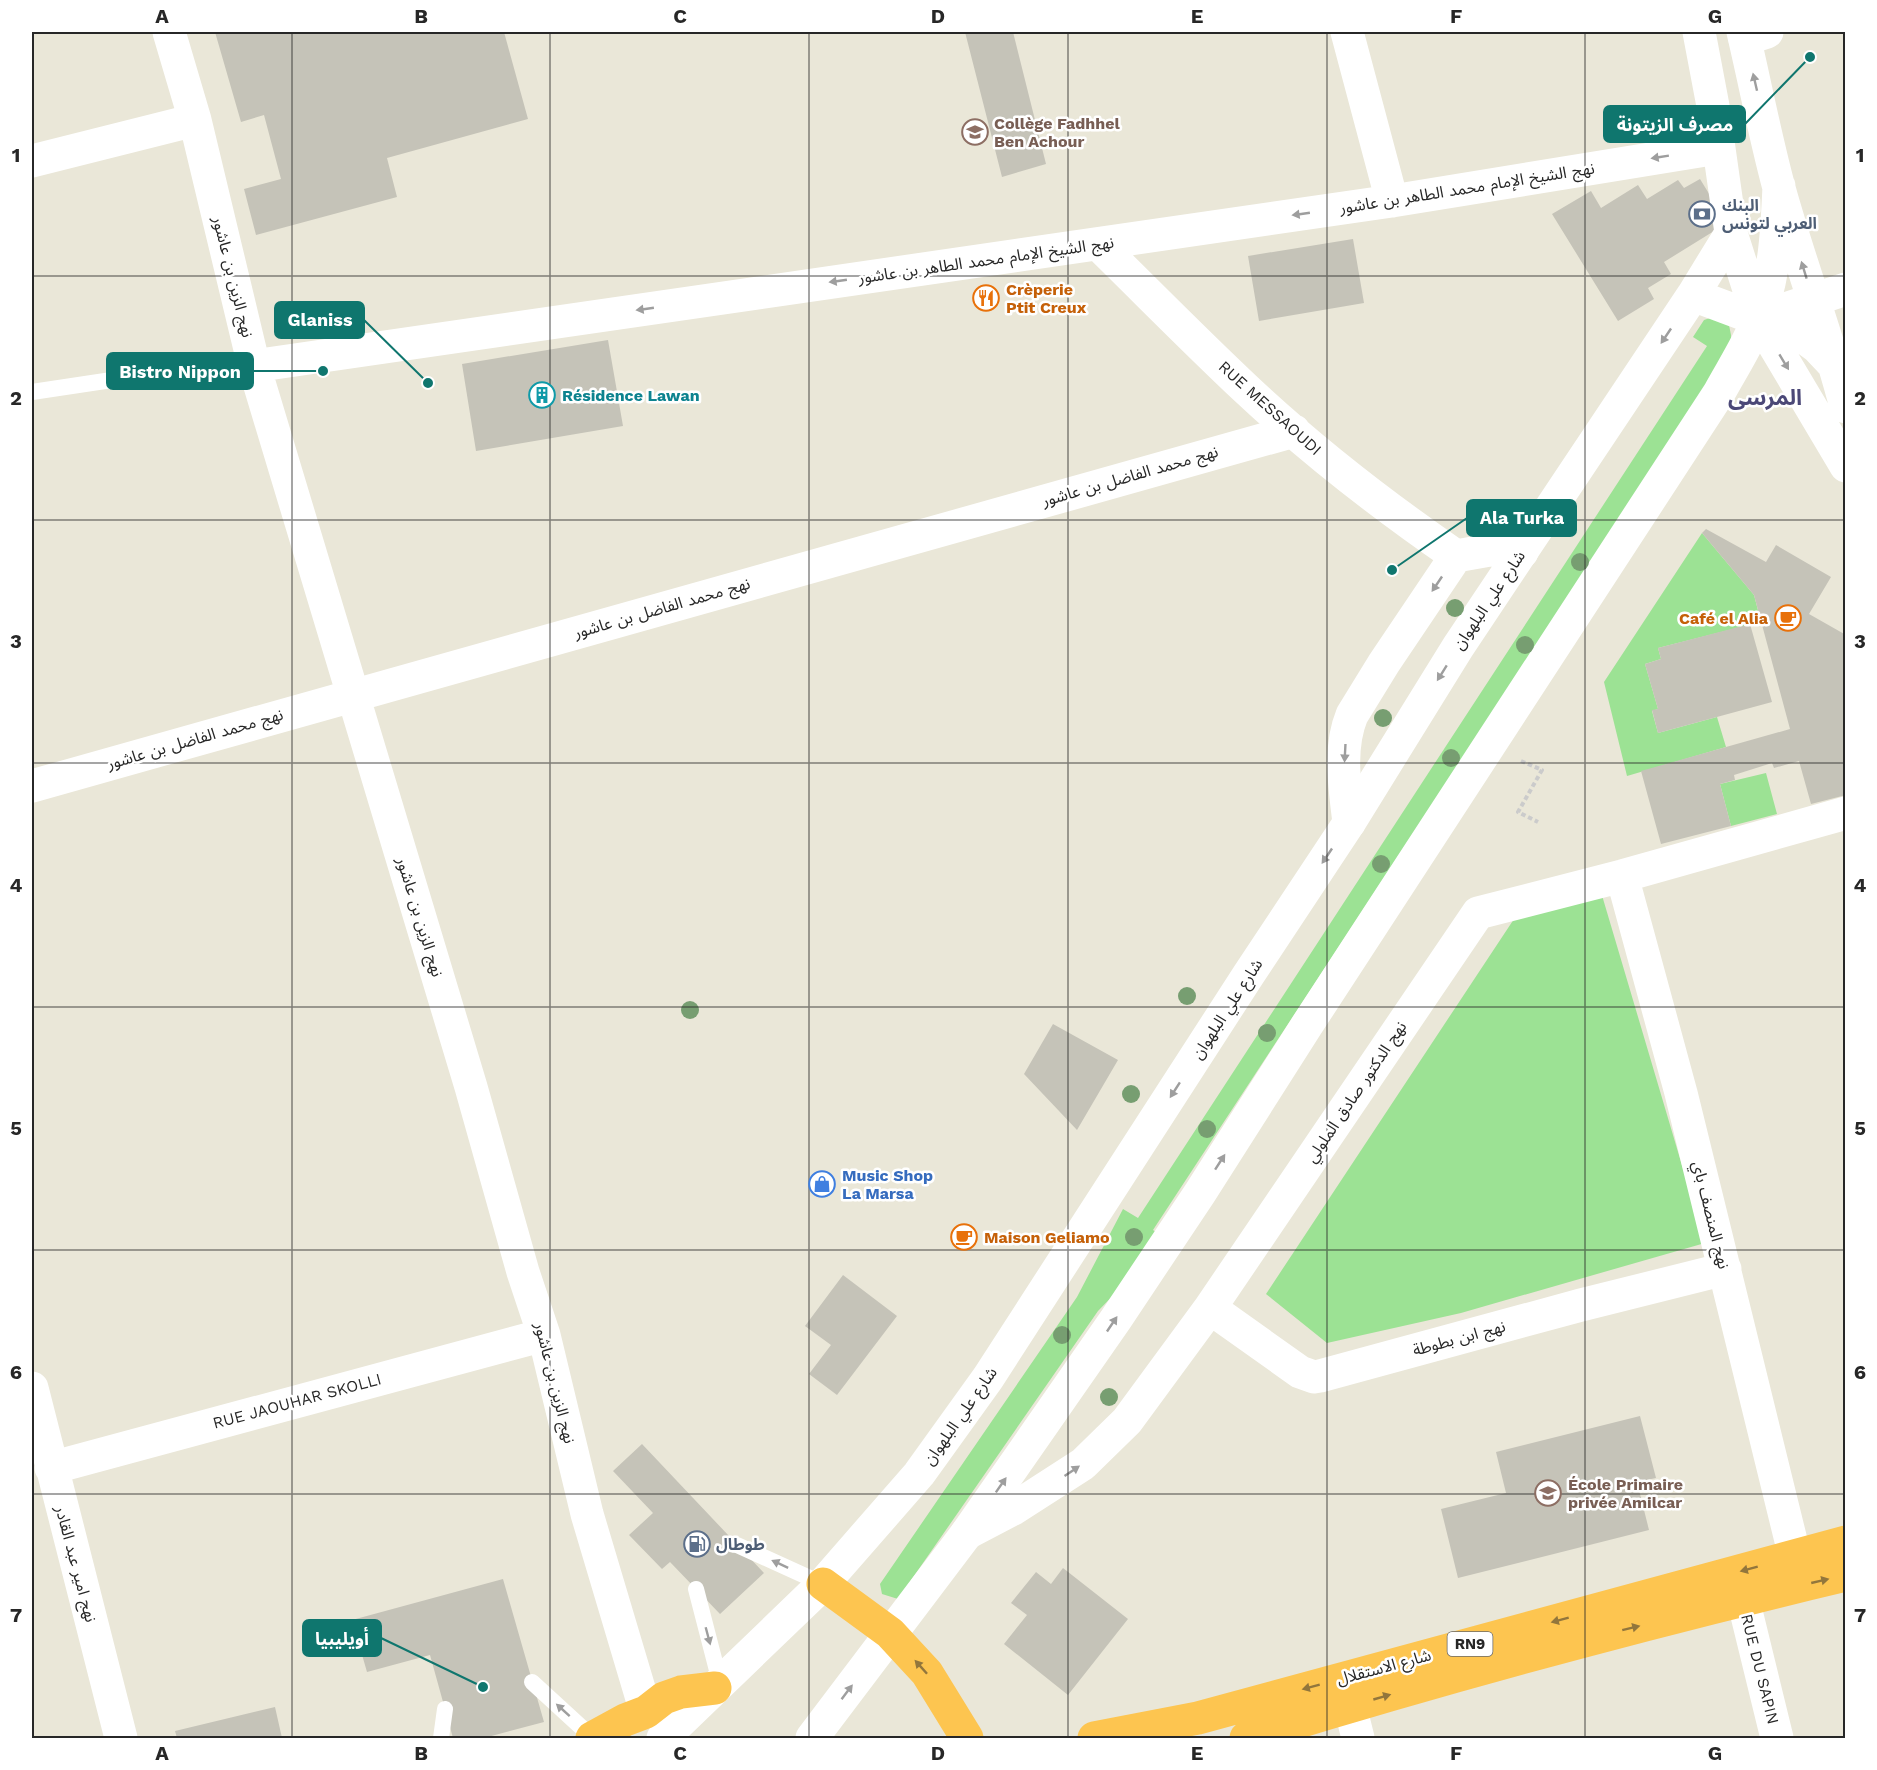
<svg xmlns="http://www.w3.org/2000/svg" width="1877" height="1770" font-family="'Work Sans','Noto Sans Arabic',sans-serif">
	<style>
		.green { fill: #9ce294 }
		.building { fill: #c5c3b8 }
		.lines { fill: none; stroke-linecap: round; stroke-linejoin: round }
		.path { stroke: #cbcbcb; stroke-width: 4; stroke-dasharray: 4.5 3; stroke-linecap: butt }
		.lane { stroke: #fff; stroke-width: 16 }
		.street { stroke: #fff; stroke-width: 33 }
		.secondary { stroke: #fff; stroke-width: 33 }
		.highway { stroke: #fdc550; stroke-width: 33 }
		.tree { fill: #779e71 }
		.oneway { fill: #9e9e9e }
		.oneway2 { fill: #92763c }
		.grid { fill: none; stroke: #272727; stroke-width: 1.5; stroke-opacity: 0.55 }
		.labels { text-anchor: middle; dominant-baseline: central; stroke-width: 5; stroke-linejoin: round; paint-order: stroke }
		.shield { fill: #fff; stroke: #686868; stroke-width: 1.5 }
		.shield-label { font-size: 15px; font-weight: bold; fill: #272727 }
		.education-label { font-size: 16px; font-weight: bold; fill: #785e54; stroke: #fff; text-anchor: start }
		.street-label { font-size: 16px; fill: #272727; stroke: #fff }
		.service-label { font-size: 16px; font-weight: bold; fill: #4e5e75; stroke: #fff; text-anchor: start }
		.food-label { font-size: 16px; font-weight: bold; fill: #c56008; stroke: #fff; text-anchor: start }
		.culture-label { font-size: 16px; font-weight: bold; fill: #0d838f; stroke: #fff; text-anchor: start }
		.shop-label { font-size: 16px; font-weight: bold; fill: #366cbe; stroke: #fff; text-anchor: start }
		.district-label { font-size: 22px; font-weight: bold; fill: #4b4877; stroke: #fff }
		.leader { fill: none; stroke: #0f766e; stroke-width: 2 }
		.callout-dot { fill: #0f766e; stroke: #fff; stroke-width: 2 }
		.callout { fill: #0f766e; stroke: #0f766e; stroke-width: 2 }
		.callout-label { font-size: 18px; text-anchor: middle; font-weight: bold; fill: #fff }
		.neatline { fill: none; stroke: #272727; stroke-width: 2 }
		.grid-label { font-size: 20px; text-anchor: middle; font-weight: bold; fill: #272727 }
	</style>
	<rect width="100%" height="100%" fill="#eae7d8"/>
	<path class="green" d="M1713,317L1729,325L1731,335V358L1629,504L1153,1230L1167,1240L1098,1311L898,1599L882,1594L880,1584L1077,1297L1123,1209L1138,1218L1707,346L1693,337L1704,320Z
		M1702,533L1754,595L1761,622L1658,648L1661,659L1645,664L1658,709L1652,711L1658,733L1717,717L1726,747L1627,776L1604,682Z
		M1766,773L1777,814L1731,826L1720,784Z
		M1601,892L1705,1243L1461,1313L1327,1343L1266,1294L1514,919Z"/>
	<path class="building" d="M215,32H504L528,119L387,158L397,197L256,235L244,189L281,179L264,115L241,122Z
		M965,32H1013L1046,164L1002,177Z
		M1700,179L1727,223L1664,262L1671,274L1648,288L1654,299L1618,321L1552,214L1591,191L1601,208L1638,185L1647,199L1678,180L1684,188Z
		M1353,239L1364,303L1259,321L1248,256Z
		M608,340L623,426L476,451L462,364Z
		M1706,529L1766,562L1776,545L1831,577L1809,614L1846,635V795L1811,804L1799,761L1774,768L1772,763L1734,775L1735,780L1720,784L1731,826L1661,844L1641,771L1790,729L1754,595L1702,533Z
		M1750,624L1772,702L1658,733L1652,710L1658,709L1645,664L1661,659L1658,648Z
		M1053,1024L1118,1060L1077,1130L1024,1074Z
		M843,1275L897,1316L837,1395L809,1374L831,1345L805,1326Z
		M1640,1416L1656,1478L1637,1482L1649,1530L1458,1578L1441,1509L1506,1493L1496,1452Z
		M642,1444L764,1573L720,1614L670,1562L662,1569L629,1535L653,1513L613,1471Z
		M1063,1568L1128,1619L1068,1695L1004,1644L1027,1615L1011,1603L1036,1572L1051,1584Z
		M503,1579L544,1722L484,1738H453L430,1655L367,1672L352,1620Z
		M275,1707L282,1738H177L175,1731Z"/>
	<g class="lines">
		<path class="path" d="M1521,761L1542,770L1518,812L1538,822"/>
		<path class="lane" d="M32,392L145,375
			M737,1545L823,1584
			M696,1589L720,1682
			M532,1682L593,1738
			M441,1738L445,1709"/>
		<path class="street" d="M169,32L195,120L254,366L471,1087L523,1272L544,1335L587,1514L646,1712
			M1347,32L1392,201
			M1745,39L1767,32
			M32,161L195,120
			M1098,244C1147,292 1195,341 1245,388C1310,449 1382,505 1456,556
			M1758,318L1846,289
			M254,366L1392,201L1718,148
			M32,786L1294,431
			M1349,823C1345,788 1338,749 1352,715L1384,663L1456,556L1490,550L1522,552
			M1622,876L1681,1093L1795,1557
			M1210,1308L1300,1372L1314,1377L1320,1376L1581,1305L1725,1269
			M32,1388L121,1738
			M51,1468L544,1335
			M967,1533L1013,1509L1083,1464L1127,1421L1210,1308L1478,913L1622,876L1846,813
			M1743,1599L1777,1738
			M1350,1706L1358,1738"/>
		<path class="secondary" d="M1699,32L1713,106L1731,233L1758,318L1846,466
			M1743,32C1755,83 1765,136 1779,188C1799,261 1827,333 1846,407
			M1693,295L1802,336L1817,347L1834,365
			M663,1738L823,1584L919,1474L988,1378L1249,974L1349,823L1458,647L1693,295L1731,233
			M812,1738L967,1533L1116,1319L1200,1193L1307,1025L1719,393C1732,369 1748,345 1758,319C1775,277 1777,231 1779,186"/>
		<path class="highway" d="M823,1584L890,1633L927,1673L967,1738
			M592,1738L625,1720L646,1712L664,1698L681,1692L715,1688
			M1094,1738L1198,1718L1846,1542
			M1246,1738C1444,1677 1644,1623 1846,1575"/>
	</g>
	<g class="tree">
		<circle cx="1580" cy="562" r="9"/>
		<circle cx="1455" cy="608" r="9"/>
		<circle cx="1525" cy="645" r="9"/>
		<circle cx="1383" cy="718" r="9"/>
		<circle cx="1451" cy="758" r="9"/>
		<circle cx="1381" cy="864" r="9"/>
		<circle cx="1187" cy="996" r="9"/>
		<circle cx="690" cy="1010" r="9"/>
		<circle cx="1267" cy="1033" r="9"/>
		<circle cx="1131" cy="1094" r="9"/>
		<circle cx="1207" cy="1129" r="9"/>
		<circle cx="1134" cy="1237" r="9"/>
		<circle cx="1062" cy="1335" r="9"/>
		<circle cx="1109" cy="1397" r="9"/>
	</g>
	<defs><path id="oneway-solid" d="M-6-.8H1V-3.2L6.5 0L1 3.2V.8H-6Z" transform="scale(1.5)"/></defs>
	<g class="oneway">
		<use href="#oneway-solid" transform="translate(1755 82) rotate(-103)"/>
		<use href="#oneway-solid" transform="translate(1660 157) rotate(171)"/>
		<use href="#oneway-solid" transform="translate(1301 214) rotate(172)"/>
		<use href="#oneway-solid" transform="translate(1804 270) rotate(-107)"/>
		<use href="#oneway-solid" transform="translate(838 281) rotate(172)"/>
		<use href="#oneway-solid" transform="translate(645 309) rotate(172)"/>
		<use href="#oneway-solid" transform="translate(1666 336) rotate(124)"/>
		<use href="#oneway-solid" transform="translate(1784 362) rotate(59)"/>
		<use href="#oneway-solid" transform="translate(1437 584) rotate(124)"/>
		<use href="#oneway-solid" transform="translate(1442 673) rotate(122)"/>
		<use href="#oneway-solid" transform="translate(1345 753) rotate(93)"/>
		<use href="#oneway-solid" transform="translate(1327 856) rotate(124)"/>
		<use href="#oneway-solid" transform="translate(1175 1090) rotate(123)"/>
		<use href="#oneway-solid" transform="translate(1220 1162) rotate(-57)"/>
		<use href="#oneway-solid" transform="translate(1112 1324) rotate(-56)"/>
		<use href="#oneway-solid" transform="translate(1072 1471) rotate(-34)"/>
		<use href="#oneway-solid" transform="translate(1001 1485) rotate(-55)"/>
		<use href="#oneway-solid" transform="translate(780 1564) rotate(-155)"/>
		<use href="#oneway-solid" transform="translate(708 1636) rotate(75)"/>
		<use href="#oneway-solid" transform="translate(847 1692) rotate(-53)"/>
		<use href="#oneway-solid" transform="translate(563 1710) rotate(-138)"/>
	</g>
	<g class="oneway2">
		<use href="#oneway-solid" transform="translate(1749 1569) rotate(165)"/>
		<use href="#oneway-solid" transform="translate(1820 1581) rotate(-13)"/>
		<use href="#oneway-solid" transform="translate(1560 1620) rotate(165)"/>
		<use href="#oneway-solid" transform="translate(1631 1628) rotate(-14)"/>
		<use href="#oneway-solid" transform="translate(921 1667) rotate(-132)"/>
		<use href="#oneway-solid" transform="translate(1311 1687) rotate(165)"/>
		<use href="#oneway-solid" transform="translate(1382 1697) rotate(-16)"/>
	</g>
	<path class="grid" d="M292,32V1738M550,32V1738M809,32V1738M1068,32V1738M1327,32V1738M1585,32V1738M32,276H1846M32,520H1846M32,763H1846M32,1007H1846M32,1250H1846M32,1494H1846"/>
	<defs>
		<g id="school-ring" transform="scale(1.35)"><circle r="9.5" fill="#fff" stroke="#8d6e63" stroke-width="1.5"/><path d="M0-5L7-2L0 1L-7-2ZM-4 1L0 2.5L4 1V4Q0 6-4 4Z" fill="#8d6e63"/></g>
		<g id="bank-ring" transform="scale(1.35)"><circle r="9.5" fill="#fff" stroke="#5c6f8a" stroke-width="1.5"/><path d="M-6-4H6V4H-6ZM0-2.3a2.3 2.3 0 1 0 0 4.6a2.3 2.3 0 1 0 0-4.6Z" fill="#5c6f8a"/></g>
		<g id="restaurant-ring" transform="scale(1.35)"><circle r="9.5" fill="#fff" stroke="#e8710a" stroke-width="1.5"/><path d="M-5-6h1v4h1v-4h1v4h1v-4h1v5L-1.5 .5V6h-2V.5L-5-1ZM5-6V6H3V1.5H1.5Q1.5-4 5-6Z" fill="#e8710a"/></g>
		<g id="building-ring" transform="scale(1.35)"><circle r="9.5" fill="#fff" stroke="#0f9aa8" stroke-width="1.5"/><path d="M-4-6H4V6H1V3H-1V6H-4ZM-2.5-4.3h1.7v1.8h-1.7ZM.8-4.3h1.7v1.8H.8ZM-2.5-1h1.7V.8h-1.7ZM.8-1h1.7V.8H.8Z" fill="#0f9aa8"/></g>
		<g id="cafe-ring" transform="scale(1.35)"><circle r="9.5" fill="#fff" stroke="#e8710a" stroke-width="1.5"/><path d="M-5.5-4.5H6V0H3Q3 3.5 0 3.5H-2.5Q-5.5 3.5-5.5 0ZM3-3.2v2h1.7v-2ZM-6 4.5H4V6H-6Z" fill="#e8710a"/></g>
		<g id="shop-ring" transform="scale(1.35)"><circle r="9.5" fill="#fff" stroke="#3f7fe0" stroke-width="1.5"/><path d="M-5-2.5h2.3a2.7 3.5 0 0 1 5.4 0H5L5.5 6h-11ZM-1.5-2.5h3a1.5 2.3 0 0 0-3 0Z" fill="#3f7fe0"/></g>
		<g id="fuel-ring" transform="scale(1.35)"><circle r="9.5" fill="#fff" stroke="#5c6f8a" stroke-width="1.5"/><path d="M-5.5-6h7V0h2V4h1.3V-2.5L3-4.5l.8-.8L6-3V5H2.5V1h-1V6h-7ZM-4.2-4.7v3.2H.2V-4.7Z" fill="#5c6f8a"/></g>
	</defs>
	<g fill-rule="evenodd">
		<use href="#school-ring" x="975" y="132"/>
		<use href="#bank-ring" x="1702" y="214"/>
		<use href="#restaurant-ring" x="986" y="298"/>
		<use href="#building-ring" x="542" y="395"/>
		<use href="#cafe-ring" x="1788" y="618"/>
		<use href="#shop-ring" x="822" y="1184"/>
		<use href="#cafe-ring" x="964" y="1237"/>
		<use href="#school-ring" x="1548" y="1493"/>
		<use href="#fuel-ring" x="697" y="1544"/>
	</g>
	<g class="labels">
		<rect class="shield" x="1447.5" y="1632" width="45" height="24" rx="4.5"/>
		<g class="shield-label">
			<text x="1470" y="1644">RN9</text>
		</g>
		<g class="education-label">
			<text x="994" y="123">Collège Fadhhel<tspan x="994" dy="18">Ben Achour</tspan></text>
			<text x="1568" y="1484">École Primaire<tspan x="1568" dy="18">privée Amilcar</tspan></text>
		</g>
		<g class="street-label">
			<text transform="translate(1467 188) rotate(-9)">نهج الشيخ الإمام محمد الطاهر بن عاشور</text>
			<text transform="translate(986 260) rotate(-8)">نهج الشيخ الإمام محمد الطاهر بن عاشور</text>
			<text transform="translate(233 277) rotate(76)">نهج الزين بن عاشور</text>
			<text transform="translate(1270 408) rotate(42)">RUE MESSAOUDI</text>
			<text transform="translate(1130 476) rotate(-16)">نهج محمد الفاضل بن عاشور</text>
			<text transform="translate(1489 600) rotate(-56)">شارع علي البلهوان</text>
			<text transform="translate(662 608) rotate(-16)">نهج محمد الفاضل بن عاشور</text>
			<text transform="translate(195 739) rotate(-16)">نهج محمد الفاضل بن عاشور</text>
			<text transform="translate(420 917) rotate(73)">نهج الزين بن عاشور</text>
			<text transform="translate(1227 1009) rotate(-57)">شارع علي البلهوان</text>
			<text transform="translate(1356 1092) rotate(-56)">نهج الدكتور صادق الملولي</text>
			<text transform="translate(1711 1215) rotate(76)">نهج المنصف باي</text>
			<text transform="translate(1459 1338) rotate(-15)">نهج ابن بطوطة</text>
			<text transform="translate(555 1383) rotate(76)">نهج الزين بن عاشور</text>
			<text transform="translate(297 1401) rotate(-15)">RUE JAOUHAR SKOLLI</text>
			<text transform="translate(960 1416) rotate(-55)">شارع علي البلهوان</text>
			<text transform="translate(76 1564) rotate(75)">نهج امير عبد القادر</text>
			<text transform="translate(1384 1667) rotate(-15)">شارع الاستقلال</text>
			<text transform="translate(1760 1669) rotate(76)">RUE DU SAPIN</text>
		</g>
		<g class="service-label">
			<text x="1722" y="205">البنك<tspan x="1722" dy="18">العربي لتونس</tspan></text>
			<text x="716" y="1544">طوطال</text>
		</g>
		<g class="food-label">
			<text x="1006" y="289">Crèperie<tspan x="1006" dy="18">Ptit Creux</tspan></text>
			<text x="1768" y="618" text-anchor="end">Café el Alia</text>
			<text x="984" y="1237">Maison Geliamo</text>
		</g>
		<g class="culture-label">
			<text x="562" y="395">Résidence Lawan</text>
		</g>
		<g class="shop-label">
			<text x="842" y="1175">Music Shop<tspan x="842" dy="18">La Marsa</tspan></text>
		</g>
		<g class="district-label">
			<text x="1765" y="397">المرسى</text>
		</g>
	</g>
	<path class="leader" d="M1810 57L1745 124M428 383L364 320M323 371L253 371M1392 570L1467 518M483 1687L381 1638"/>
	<g class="callout-dot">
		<circle cx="1810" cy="57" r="6"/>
		<circle cx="428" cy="383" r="6"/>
		<circle cx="323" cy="371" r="6"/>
		<circle cx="1392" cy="570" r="6"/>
		<circle cx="483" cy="1687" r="6"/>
	</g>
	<g class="callout">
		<rect x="1604" y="106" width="141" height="36" rx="6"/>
		<rect x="275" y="302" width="89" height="36" rx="6"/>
		<rect x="107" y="353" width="146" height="36" rx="6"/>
		<rect x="1467" y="500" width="109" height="36" rx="6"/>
		<rect x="303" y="1620" width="78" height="36" rx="6"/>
	</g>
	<g class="callout-label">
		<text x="1675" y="131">مصرف الزيتونة</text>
		<text x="320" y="326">Glaniss</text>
		<text x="180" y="378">Bistro Nippon</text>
		<text x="1522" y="524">Ala Turka</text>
		<text x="342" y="1645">أويليبيا</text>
	</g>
	<rect width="1877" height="1770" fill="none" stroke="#ffffff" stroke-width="66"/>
	<rect x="33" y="33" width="1811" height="1704" class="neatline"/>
	<g class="grid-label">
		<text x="162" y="23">A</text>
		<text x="421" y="23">B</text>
		<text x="680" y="23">C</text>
		<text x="938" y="23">D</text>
		<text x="1197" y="23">E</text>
		<text x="1456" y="23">F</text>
		<text x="1715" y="23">G</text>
		<text x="16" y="162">1</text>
		<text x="1860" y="162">1</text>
		<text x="16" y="405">2</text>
		<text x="1860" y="405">2</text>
		<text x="16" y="648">3</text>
		<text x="1860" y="648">3</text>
		<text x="16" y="892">4</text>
		<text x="1860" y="892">4</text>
		<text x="16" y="1135">5</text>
		<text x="1860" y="1135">5</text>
		<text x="16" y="1379">6</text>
		<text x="1860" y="1379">6</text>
		<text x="16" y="1622">7</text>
		<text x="1860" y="1622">7</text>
		<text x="162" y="1760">A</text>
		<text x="421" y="1760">B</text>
		<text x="680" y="1760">C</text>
		<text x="938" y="1760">D</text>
		<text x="1197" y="1760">E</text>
		<text x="1456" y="1760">F</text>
		<text x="1715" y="1760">G</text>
	</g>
</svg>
